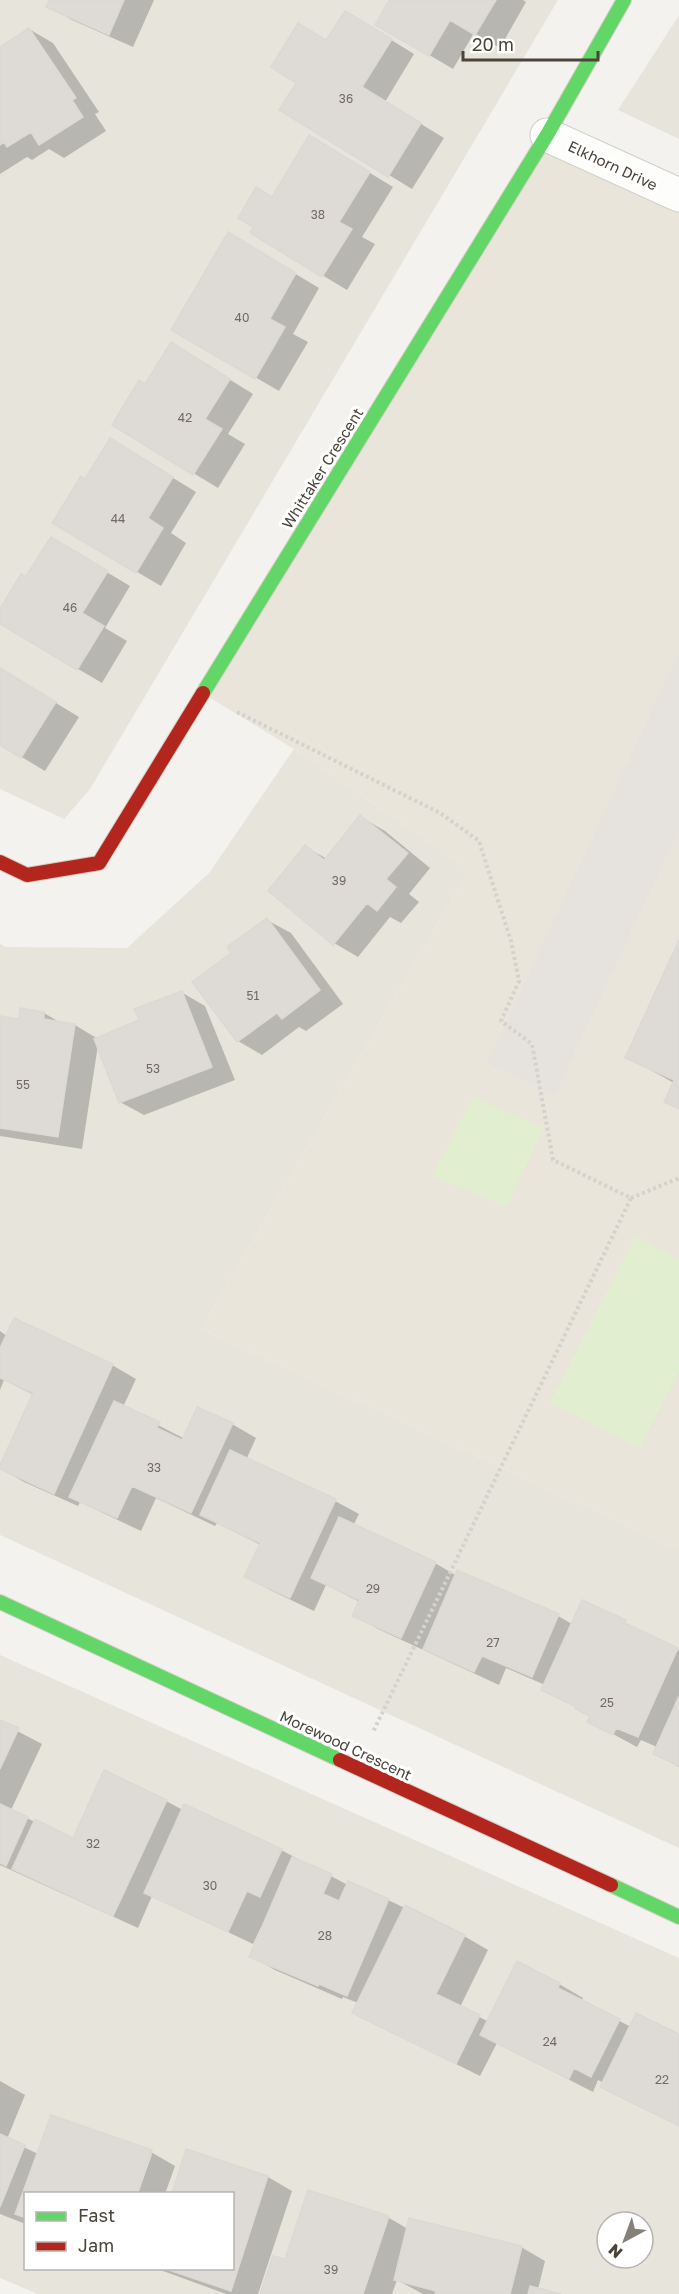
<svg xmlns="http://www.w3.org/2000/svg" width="679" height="2294" font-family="'Golos Text',sans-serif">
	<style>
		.residential { fill: #e7e4dc; fill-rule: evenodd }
		.education { fill: #eae5da }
		.green { fill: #e1eecf }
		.parking { fill: #e6e3df }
		.shadow { fill: #0003 }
		.building { fill: #dedbd6; stroke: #dcd9d4; stroke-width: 1.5 }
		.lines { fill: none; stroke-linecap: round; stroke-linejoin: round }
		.street-casing { stroke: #d2d0cb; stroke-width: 35 }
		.fast-casing { stroke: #d3cfc5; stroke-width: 16 }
		.jam-casing { stroke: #d3cfc5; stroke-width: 16 }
		.path { stroke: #d3d2cc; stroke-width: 4; stroke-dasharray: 3 3; stroke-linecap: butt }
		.street { stroke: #fdfdfc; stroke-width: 33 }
		.fast { stroke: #63d668; stroke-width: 14 }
		.jam { stroke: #b3261e; stroke-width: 14 }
		.labels { text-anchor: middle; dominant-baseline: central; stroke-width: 6; stroke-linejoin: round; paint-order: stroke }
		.number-label { font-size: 12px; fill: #706a61 }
		.street-label { font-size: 15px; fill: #4b4439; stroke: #fff }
	</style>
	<rect width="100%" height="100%" fill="#f4f2ee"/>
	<path class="residential" d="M0,0H558L90,789L64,819L0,789Z
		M679,15V139L618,110Z
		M294,749L469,870L201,1329L679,1550V1848L0,1535V944L6,947L127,948L209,873Z
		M0,1655L679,1958V2294H38L0,2278ZM26,2194H232V2268H26ZM607,2222H643V2258H607Z"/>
	<path class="education" d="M547,135L679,195V1550L201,1329L469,870L294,749L202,693Z"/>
	<path class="green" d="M473,1097L543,1128L507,1207L433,1176Z
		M636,1236L679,1259V1372L639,1448L550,1402Z"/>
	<path class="parking" d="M679,652V829L555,1095L487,1063Z"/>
	<path class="shadow" d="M51,0H154L133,47L72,20L48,6Z
		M391,0H523L526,2L500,48L474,33L453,69L377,24Z
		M369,26L414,54L385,102L444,138L412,189L389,175L298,82L327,42Z
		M29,29L53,43L99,112L95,114L106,131L64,158L49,149L32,160L27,157L0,174V49Z
		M334,151L393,187L362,237L375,244L347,290L252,233Z
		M229,234L319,288L293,334L308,342L279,391L173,330Z
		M195,358L253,394L228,434L245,444L218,488L114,425L146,386Z
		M134,454L196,492L171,533L186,543L161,586L54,523L86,481Z
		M75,553L130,586L105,628L127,641L102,683L0,623V612L27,578Z
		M0,669L79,717L45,771L0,744Z
		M361,817L385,831L430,868L409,894L419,902L401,923L390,917L358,957L334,943L306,847L327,859Z
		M267,920L291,933L343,1004L306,1031L299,1027L262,1055L238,1041L233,953Z
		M679,944V1109L674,1083L627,1057Z
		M181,992L205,1006L235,1080L144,1115L120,1102L98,1045L82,1149L0,1136V1018L20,1021L44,1013L61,1023L75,1025L98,1039L141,1021Z
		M0,1331L7,1336L112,1365L136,1379L123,1407L185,1439L232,1424L256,1438L246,1460L335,1501L359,1514L353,1526L435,1563L457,1576L558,1616L572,1624L583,1602L679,1650V1767L654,1753L657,1747L641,1740L637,1747L589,1721L592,1716L543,1689L545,1685L506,1668L499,1685L378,1629L354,1615L360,1602L326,1585L314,1611L270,1590L246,1577L261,1545L217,1523L215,1526L156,1498L141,1531L80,1502L78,1506L24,1482L0,1468L34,1395L4,1380L0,1390Z
		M0,1722L42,1744L11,1810L35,1822L74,1840L166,1801L183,1810L281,1850L348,1885L349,1883L388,1900L464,1936L488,1950L460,2007L489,2022L559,1984L583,1998L582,2001L631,2027L679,2036V2126L626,2100L602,2087L604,2083L598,2080L593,2092L497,2043L480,2076L354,2013L358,2003L343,1997L342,1999L275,1970L251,1956L263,1928L261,1927L253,1944L152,1896L138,1928L0,1865Z
		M0,2081L25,2095L7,2139L38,2154L151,2152L175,2166L165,2194H138L152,2154H149L26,2194V2218L23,2223L0,2214Z
		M187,2151L268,2177L292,2191L258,2294H226L155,2268H232V2194Z
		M309,2192L389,2218L408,2229L521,2247L545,2261L538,2289L555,2294H423L397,2280L392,2294H262L286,2261Z"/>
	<path class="building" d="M49,0H124L109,35L46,7Z
		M389,0H496L475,35L450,20L429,56L375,25Z
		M345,11L392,39L362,87L421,123L388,177L279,110L296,83L271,67L298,23L326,40Z
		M29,28L76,98L72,100L83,117L39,145L31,132L7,147L4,142L0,145V47Z
		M309,135L370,172L339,222L352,229L322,277L250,233L253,227L238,218L256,187L272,197Z
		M228,232L296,273L270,319L285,327L255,379L171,330Z
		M171,342L230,379L205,419L222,429L193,475L112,425L139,380L145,384Z
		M110,438L173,477L148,518L163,528L136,573L52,523L81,476L85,479Z
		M51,537L108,571L82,613L104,626L77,670L0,624V609L21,574L26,576Z
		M0,668L56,702L21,758L0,745Z
		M360,815L408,853L386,879L396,887L377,911L367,903L333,945L268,891L305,845L324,860Z
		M267,918L320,990L282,1019L277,1013L237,1042L192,982L231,953L227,947Z
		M679,940V1109L664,1102L674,1080L625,1058Z
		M182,991L212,1067L119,1103L94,1039L139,1020L134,1009Z
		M20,1008L44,1012V1019L75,1024L58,1137L0,1128V1016L19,1019Z
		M14,1318L113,1364L54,1494L0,1469V1465L33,1393L0,1378V1348Z
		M114,1401L160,1422L157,1428L182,1440L197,1407L233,1423L191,1513L132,1486L117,1518L69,1497Z
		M230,1450L336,1499L290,1598L244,1577L260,1543L200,1515Z
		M339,1517L436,1562L401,1638L352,1616L359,1600L311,1578Z
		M457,1570L559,1614L532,1677L482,1656L474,1672L423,1649Z
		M582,1600L626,1620L625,1623L678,1648L638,1737L616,1728L613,1735L587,1722L590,1716L575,1709L576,1707L541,1690Z
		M679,1696V1766L653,1754Z
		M0,1720L19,1728L0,1769Z
		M104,1770L167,1800L113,1916L12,1869L35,1819L73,1838Z
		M0,1804L28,1817L6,1866L0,1863Z
		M184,1804L282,1849L260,1897L247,1891L228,1932L144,1893Z
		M292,1857L332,1874L323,1894L339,1901L348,1881L389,1899L347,1996L319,1984L318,1986L249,1957Z
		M405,1905L465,1935L436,1994L480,2015L456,2064L352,2013Z
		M517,1961L560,1983L558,1988L620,2019L591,2077L574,2068L569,2079L480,2035Z
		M636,2013L679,2034V2126L600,2087Z
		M51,2115L152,2150L137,2194H26V2218L15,2214Z
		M0,2134L25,2145L0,2207Z
		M186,2149L268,2176L231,2291L163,2268H232V2194H172Z
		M308,2190L389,2216L363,2294H260L273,2256L285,2259Z
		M409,2218L522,2246L510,2294H435L436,2291L394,2280Z
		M530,2286L561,2294H528Z"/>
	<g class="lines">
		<g class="street-casing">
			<path id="street" d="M547,135L679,195"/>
		</g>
		<g class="fast-casing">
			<path id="fast" d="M203,693L547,135L624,0
				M0,1602L340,1760
				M611,1885L679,1917"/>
		</g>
		<g class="jam-casing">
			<path id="jam" d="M0,862L27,875L99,863L203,693
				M340,1760L611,1885"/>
		</g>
		<path class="path" d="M237,712L440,813L479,841L511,941L519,981L501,1021L532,1044L553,1160L631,1198L373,1732
			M631,1198L679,1178"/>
		<use href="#street" class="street"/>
		<use href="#fast" class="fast"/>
		<use href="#jam" class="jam"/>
	</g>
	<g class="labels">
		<g class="number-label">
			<text x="346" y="98">36</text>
			<text x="318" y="214">38</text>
			<text x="242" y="317">40</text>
			<text x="185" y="417">42</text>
			<text x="118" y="518">44</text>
			<text x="70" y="607">46</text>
			<text x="339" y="880">39</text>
			<text x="253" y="995">51</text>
			<text x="153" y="1068">53</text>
			<text x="23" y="1084">55</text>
			<text x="154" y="1467">33</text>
			<text x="373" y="1588">29</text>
			<text x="493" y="1642">27</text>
			<text x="607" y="1702">25</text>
			<text x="93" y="1843">32</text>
			<text x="210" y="1885">30</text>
			<text x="325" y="1935">28</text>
			<text x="550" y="2041">24</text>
			<text x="662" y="2079">22</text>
			<text x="331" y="2269">39</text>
		</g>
		<g class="street-label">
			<text transform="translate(613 165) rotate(25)">Elkhorn Drive</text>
			<text transform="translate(322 468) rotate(-58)">Whittaker Crescent</text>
			<text transform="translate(346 1745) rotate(25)">Morewood Crescent</text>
		</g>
	</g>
	<rect x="24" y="2192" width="210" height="78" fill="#ffffff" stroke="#b7b4b0" stroke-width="1.5"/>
	<rect x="36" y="2212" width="30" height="9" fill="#63d668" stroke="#b7b4b0" stroke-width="1.5"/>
	<text x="78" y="2222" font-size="18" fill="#4b4439">Fast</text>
	<rect x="36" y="2242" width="30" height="9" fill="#b3261e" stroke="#b7b4b0" stroke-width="1.5"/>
	<text x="78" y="2252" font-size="18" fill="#4b4439">Jam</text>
	<g transform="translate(625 2240) rotate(221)"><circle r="28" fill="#ffffff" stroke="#b7b4b0" stroke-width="1.5"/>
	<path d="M0-4.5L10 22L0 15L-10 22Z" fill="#868178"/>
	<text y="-9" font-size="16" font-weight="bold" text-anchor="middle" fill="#4b4439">N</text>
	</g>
	<path d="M463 51v9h135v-9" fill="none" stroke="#4b4439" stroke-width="3"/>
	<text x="472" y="51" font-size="18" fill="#4b4439" stroke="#ffffff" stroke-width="4.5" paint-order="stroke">20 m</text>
</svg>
